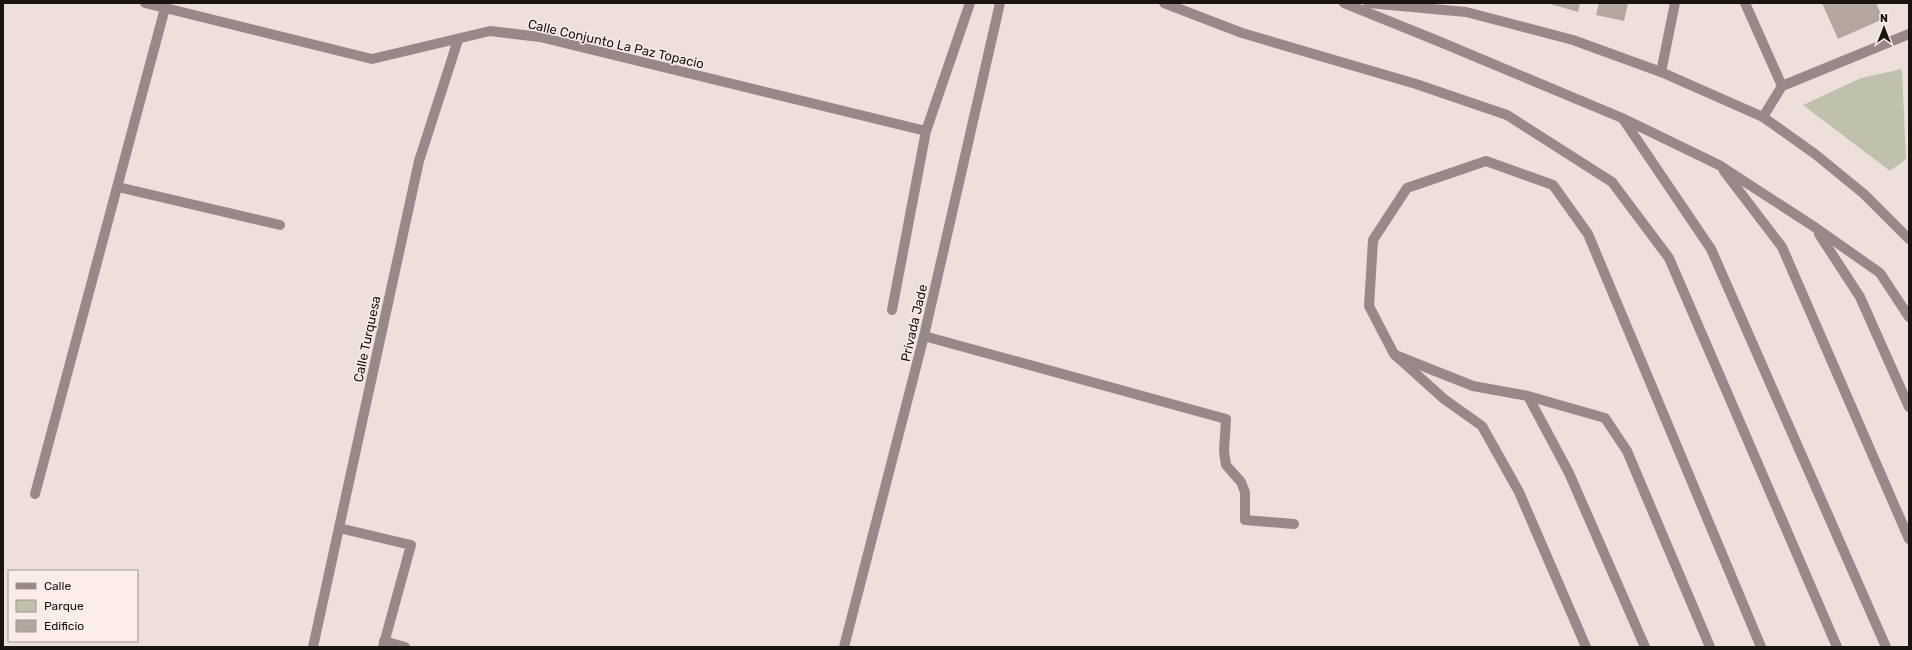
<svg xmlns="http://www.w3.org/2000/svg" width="1912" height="650" font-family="Rubik,sans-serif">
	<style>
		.green { fill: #c0c1ac }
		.building { fill: #b2a69f }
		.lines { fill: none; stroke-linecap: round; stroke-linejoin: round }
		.lane { stroke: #99888a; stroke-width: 10 }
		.street { stroke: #99888a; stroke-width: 10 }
		.labels { text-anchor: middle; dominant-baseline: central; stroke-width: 3; stroke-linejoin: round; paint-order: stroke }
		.street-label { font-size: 13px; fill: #191412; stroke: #faece7 }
	</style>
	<rect width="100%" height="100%" fill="#eddfd9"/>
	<path class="green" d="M1902,69L1906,159L1890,171L1803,105L1861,78Z"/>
	<path class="building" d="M1547,3H1580L1578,12Z
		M1599,3H1628L1624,21L1596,15Z
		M1822,3H1876L1883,19L1838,39Z"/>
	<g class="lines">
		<path class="lane" d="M1164,3L1242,33L1416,84L1507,115L1612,182L1669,258L1837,647
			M1344,3L1438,41L1622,118L1719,165L1816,228L1880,273L1909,317
			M1745,3L1782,86L1763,117
			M1661,72L1675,3
			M1782,86L1909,34
			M1623,119L1711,249L1886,647
			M1724,171L1782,247L1909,539
			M1819,234L1860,297L1909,407
			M924,336L1226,419L1224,451L1226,465L1241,482L1245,492V520L1294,524
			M1395,355L1473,386L1528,396L1605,418L1627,451L1710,647
			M1528,396L1569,473L1645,647
			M339,528L411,545L383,647
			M384,641L405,647"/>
		<path class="street" d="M145,3L372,59L490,31L540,37L926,131
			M1368,3L1466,12L1573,40L1661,72L1763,117L1815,154L1864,194L1909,239
			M118,187L280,225
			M892,310L926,131L970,3
			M35,494L165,8
			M313,647L419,161L458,40
			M844,647L924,336L1000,3
			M1586,647L1519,492L1482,426L1444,399L1394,354L1369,306L1373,240L1407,188L1486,161L1553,185L1588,234L1761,647"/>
	</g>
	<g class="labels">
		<g class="street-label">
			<text transform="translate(616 44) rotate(13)">Calle Conjunto La Paz Topacio</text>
			<text transform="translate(914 323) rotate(-77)">Privada Jade</text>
			<text transform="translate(367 339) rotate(-78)">Calle Turquesa</text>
		</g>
	</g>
	<rect width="1912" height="650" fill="none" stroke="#191412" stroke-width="8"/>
	<rect x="8" y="570" width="130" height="72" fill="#faece7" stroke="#a09692"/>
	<rect x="16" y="583" width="20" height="6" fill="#99888a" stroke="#a09692"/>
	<text x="44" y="590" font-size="12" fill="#191412">Calle</text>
	<rect x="16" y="600" width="20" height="12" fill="#c0c1ac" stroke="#a09692"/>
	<text x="44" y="610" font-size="12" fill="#191412">Parque</text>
	<rect x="16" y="620" width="20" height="12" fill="#b2a69f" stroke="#a09692"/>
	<text x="44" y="630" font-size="12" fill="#191412">Edificio</text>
	<g transform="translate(1884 28)" stroke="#faece7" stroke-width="3" paint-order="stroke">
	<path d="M0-3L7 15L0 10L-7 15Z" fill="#191412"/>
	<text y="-6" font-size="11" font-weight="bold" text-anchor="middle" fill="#191412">N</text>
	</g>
</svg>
